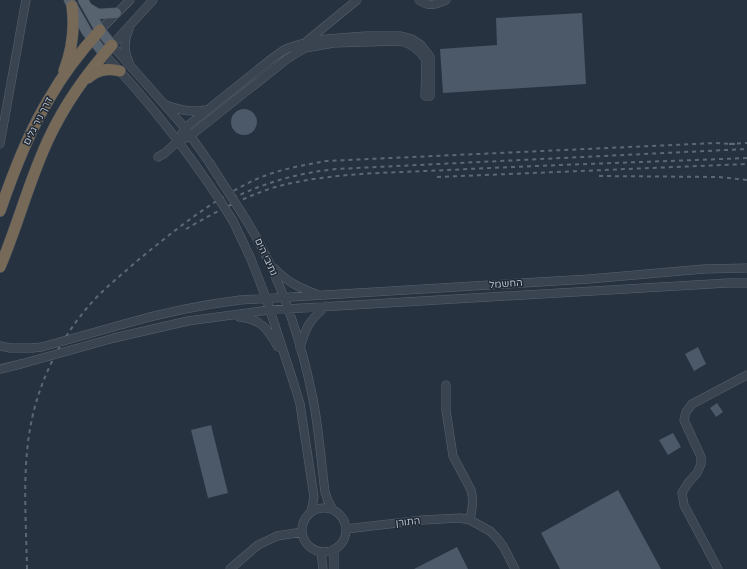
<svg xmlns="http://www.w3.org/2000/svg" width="747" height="569" font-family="'Varela Round','Noto Sans Hebrew',sans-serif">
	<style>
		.building { fill: #4c5969 }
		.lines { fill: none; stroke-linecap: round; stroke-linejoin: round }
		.minor-casing { stroke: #58626e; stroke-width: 9 }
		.major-casing { stroke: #444d59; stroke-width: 11 }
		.highway-casing { stroke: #454f5b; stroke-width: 12 }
		.minor { stroke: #3a4450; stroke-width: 8 }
		.major { stroke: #586370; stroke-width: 10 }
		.highway { stroke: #766957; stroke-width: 11 }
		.rail { stroke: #5c6877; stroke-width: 2; stroke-dasharray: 4 4; stroke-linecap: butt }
		.minor-bridge-casing { stroke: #58626e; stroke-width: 9; stroke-linecap: butt }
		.minor-bridge { stroke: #3a4450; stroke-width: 8 }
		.labels { text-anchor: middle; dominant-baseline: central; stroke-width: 3; stroke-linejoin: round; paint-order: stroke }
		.street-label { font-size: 10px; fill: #b7bfcb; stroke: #1f2935 }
	</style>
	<rect width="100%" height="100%" fill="#263240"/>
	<path class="building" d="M582,13L586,84L443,93L440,49L497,45L496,18Z
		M231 122a13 13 0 1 1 26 0a13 13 0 1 1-26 0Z
		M698,347L706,364L694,371L685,354Z
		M717,403L723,412L716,417L710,408Z
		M211,425L228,493L208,498L191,430Z
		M673,433L681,447L668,455L659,440Z
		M618,490L661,569H560L541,533Z
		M457,547L468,569H414Z"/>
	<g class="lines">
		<g class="minor-casing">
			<path id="minor" d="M153,0L112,45L185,128L209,162L229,193
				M419,0C428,7 436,5 446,0
				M100,30L130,0
				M307,41L357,0
				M104,54C146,98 185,148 219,199
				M129,62C123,50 124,40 129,29
				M166,105C179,110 191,113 205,110
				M0,144L26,0
				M158,157L165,153L178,141L190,136L287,59L305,48L334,43L400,41C412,44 420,50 426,60L425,96H430V57L421,45L412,39L401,36H365L314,40L291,47L284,50L270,60L185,128L178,141
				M243,215C278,270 300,335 313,399C319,430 321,461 325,492L328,501L333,510
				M233,221L251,259L266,298L295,387L300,404L314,497L311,512
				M274,268C287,282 298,287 316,294
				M239,317C261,319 267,328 278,347
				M124,324C162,313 200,305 240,300L589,279L704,269L747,268
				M114,338L188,321L269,310L728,283H747
				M0,346L10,348H32
				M300,348C306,326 309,321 326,306
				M0,369L21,364
				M446,385V410L453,456L471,490C474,501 472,509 470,520
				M302 530a22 22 0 1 1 44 0a22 22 0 1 1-44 0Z
				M346,529L423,520L460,518L470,520L490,531L496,537L503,546L515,569
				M321,552L323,569
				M230,569L258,545L277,536L302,532
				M334,569V549
				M718,569L684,505L682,493L688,483L697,473L701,464V457L684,420L686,412L692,404L747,375"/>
		</g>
		<g class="major-casing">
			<path id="major" d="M69,0L87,32L104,54
				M83,0L100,30L112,45
				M88,8L98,14L116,13"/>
		</g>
		<g class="highway-casing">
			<path id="highway" d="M64,71C72,50 75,28 72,6
				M88,78C98,69 108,68 120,71
				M0,211C13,173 28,133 49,99C63,74 81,51 100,30
				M0,267C18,225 29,180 49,138C65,104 87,73 112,45"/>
		</g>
		<use href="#minor" class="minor"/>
		<use href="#major" class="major"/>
		<use href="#highway" class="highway"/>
		<path class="rail" d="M729,144L747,143
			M599,176L719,177L747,180
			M437,177L747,164
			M233,198C267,182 298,173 336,169L747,149
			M186,229C213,213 250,194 279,186C334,172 392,173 448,170C547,165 647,162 747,158
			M27,569C26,516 21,461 34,410C43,375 60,341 83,313C98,293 118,278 137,261C175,230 214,198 259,178C281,169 304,165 326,161L716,143L735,144"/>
		<g class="minor-bridge-casing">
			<path id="minor-bridge" d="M229,193L243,215
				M219,199L233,221
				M32,348L42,347L124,324
				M21,364L114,338"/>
		</g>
		<use href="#minor-bridge" class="minor-bridge"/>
	</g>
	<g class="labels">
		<g class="street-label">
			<text transform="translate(38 121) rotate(-63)">דרך ניר גלים</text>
			<text transform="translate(266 257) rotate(65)">נתיבי הים</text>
			<text transform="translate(506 284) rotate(-4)">החשמל</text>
			<text transform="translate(408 522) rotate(-6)">התורן</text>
		</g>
	</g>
</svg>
